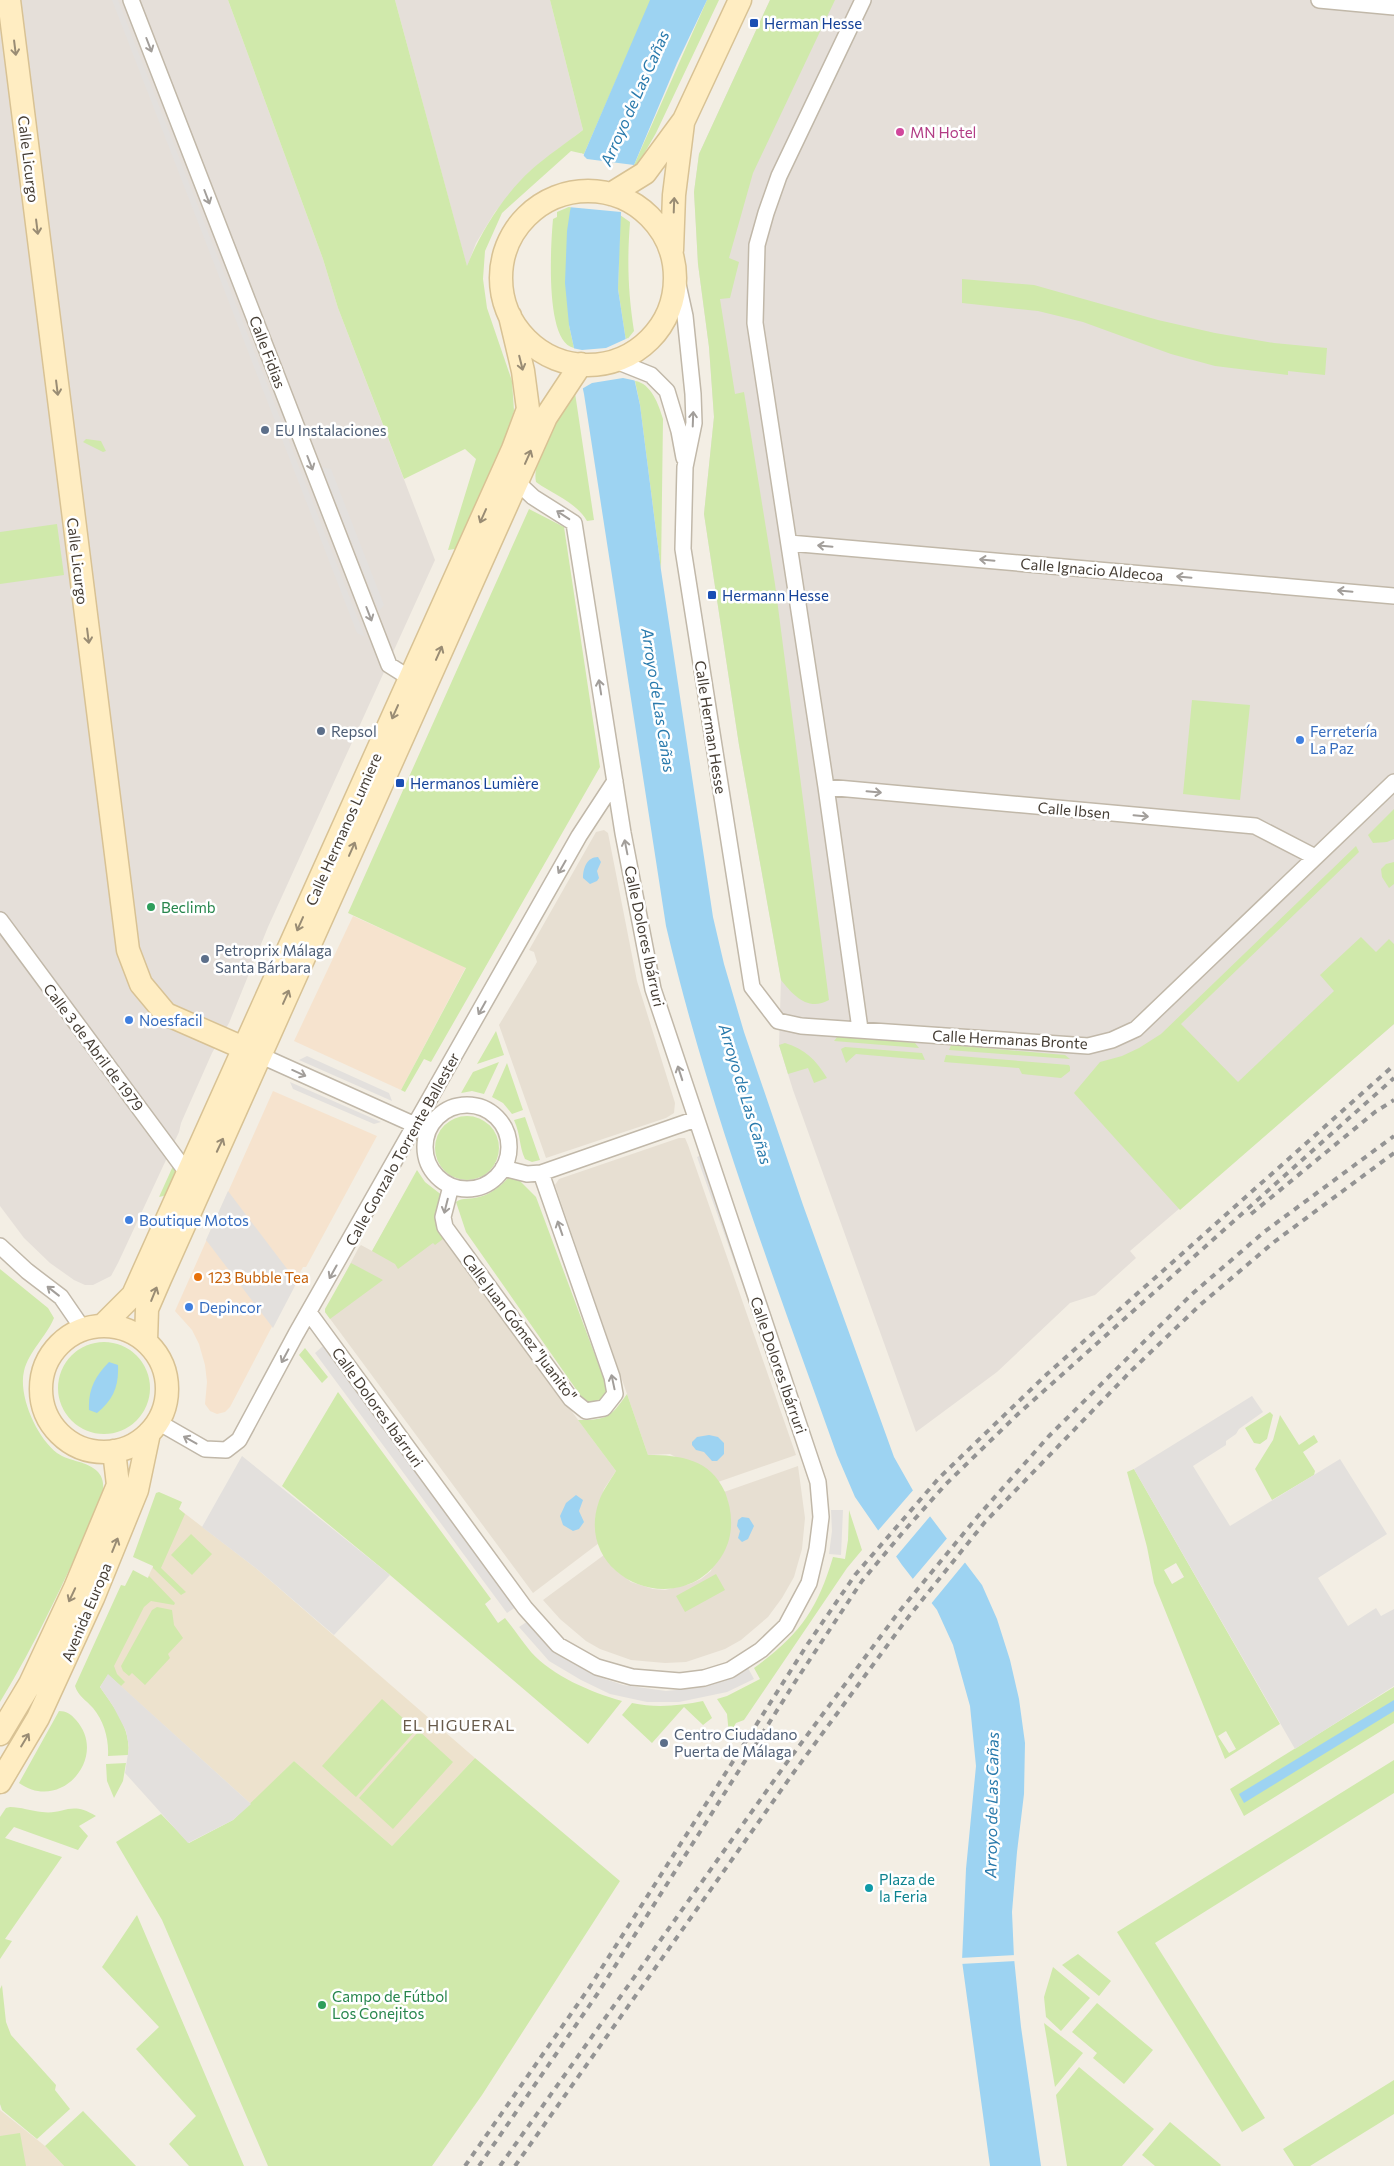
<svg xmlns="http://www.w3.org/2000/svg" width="1394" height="2166" font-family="Commissioner,sans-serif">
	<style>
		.residential { fill: #e7dfd2 }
		.commercial { fill: #f6e3ce }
		.industrial { fill: #e5dfd9 }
		.education { fill: #ede2cd }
		.green { fill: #d0e9ab; fill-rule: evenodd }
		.parking { fill: #e3e0dd }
		.water { fill: #9dd3f2 }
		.pier { fill: #f3eee4 }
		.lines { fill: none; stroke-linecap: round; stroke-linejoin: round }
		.street-casing { stroke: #c1b8a9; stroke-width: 18 }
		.secondary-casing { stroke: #d8c294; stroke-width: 25 }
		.street { stroke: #fff; stroke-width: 15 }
		.secondary { stroke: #ffedc2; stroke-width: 22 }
		.rail { stroke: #949494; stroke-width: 4; stroke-dasharray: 6 6; stroke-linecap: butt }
		.oneway { stroke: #a29e9a }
		.oneway2 { stroke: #998c74 }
		.transit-dot { fill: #1a4fb4; stroke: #fff; stroke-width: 2 }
		.hotel-dot { fill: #d1479c; stroke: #fff; stroke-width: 2 }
		.service-dot { fill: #5c6f8a; stroke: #fff; stroke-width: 2 }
		.shop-dot { fill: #3f7fe0; stroke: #fff; stroke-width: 2 }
		.leisure-dot { fill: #2e9e5b; stroke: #fff; stroke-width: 2 }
		.food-dot { fill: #e8710a; stroke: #fff; stroke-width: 2 }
		.culture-dot { fill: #0f9aa8; stroke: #fff; stroke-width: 2 }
		.labels { text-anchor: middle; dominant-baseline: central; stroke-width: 5; stroke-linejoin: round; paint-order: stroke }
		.transit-label { font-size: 15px; fill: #164399; stroke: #fff; text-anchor: start }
		.hotel-label { font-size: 15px; fill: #b23c85; stroke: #fff; text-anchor: start }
		.street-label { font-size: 15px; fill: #453d34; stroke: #fff }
		.service-label { font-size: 15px; fill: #4e5e75; stroke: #fff; text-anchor: start }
		.shop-label { font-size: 15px; fill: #366cbe; stroke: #fff; text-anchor: start }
		.leisure-label { font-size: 15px; fill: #27864d; stroke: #fff; text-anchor: start }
		.food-label { font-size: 15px; fill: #c56008; stroke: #fff; text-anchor: start }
		.culture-label { font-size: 15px; fill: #0d838f; stroke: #fff; text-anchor: start }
		.water-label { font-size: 16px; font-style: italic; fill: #297aac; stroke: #fff }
		.neighbourhood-label { font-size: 16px; letter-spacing: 1px; fill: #685b4b; stroke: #fff }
	</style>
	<rect width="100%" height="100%" fill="#f3eee4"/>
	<path class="residential" d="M604,830L608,833L637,981L675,1103L674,1113L666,1118L546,1158L499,1025L537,962L534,952L529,950L596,832Z
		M679,1138H685L688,1145L796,1455L718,1482L716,1478L670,1454L648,1455L555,1185L559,1179Z
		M407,1189L616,1471L604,1489L596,1514L595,1527L599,1543L533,1593L325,1312L359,1247L361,1245L372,1251Z
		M798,1466L805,1518L802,1549L794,1577L782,1598L768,1617L741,1640L725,1649L686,1662L665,1663L631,1660L600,1649L586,1641L560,1619L543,1600L604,1555L613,1568L631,1582L653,1589L665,1590L690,1584L701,1579L711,1571L728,1501L724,1492Z"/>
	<path class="commercial" d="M353,916L466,967L401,1090L294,1041Z
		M273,1091L377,1136L306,1267H303L230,1407L225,1412L217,1414L210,1411L205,1404L207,1382L205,1365L199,1344L192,1330L175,1311Z"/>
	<path class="industrial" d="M0,0H228L323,259L338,308L435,560L268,927L229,1023L212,1053L181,1123L179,1132L118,1263L111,1276L93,1285H85L74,1280L50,1263L24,1238L0,1206Z
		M395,0H550L583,130L530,171L495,212L476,243L467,267Z
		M770,0H1394V1024L1130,1251L1136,1258L1095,1295L1070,1303L997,1372L916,1432L793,1090L779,1045L781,979L739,745L704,514L714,417L709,347L698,264L694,192L699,154Z"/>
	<path class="education" d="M179,1509L257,1569L475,1758L392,1846L294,1761L251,1804L105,1672Z
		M0,2110L45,2146L64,2166H0Z"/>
	<path class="green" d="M228,0H395L467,266C481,231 503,196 531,170C547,156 566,143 583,130L550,0H651L584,154L571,151L502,213L485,251L483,279L487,308L512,381L514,411L505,438L455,549L448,550L476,459L465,449L404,479L338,308L323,259Z
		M707,0H719L656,133L637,166L634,165Z
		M770,0H835L753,173L729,258L739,262L730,298L720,299L735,394L744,392L775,584L829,1000C808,1012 793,995 781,980L739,745L704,514L714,417L709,347L698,264L694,192L699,154Z
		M571,206L569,325L574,348C544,343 551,242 553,219L557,217V212Z
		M620,215L630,222C627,262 628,292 634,331L626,341L618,289Z
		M962,279L1034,285L1158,320L1215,333L1274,343L1327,348L1325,375L1288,371V375L1215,366L1171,354L1083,322L1038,311L962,303Z
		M635,381C651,383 659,405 663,419L661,570L640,405Z
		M575,393L594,520L587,521C576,502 554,495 536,482C531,458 560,412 575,393Z
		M86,439L101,441L106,451L103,452L83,442Z
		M529,509L564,527L600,767L431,1062L424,1059L405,1092L401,1090L466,968L348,913Z
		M57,524L64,575L0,584V532Z
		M1192,700L1250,705L1240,800L1183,794Z
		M1394,809V839L1387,842L1373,843L1368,835Z
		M1356,846L1359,852L1181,1024L1238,1082L1334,991L1320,975L1361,937L1376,952L1389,939L1394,944V1024L1180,1210L1074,1093L1100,1062L1122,1056L1139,1048L1161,1034Z
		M1394,862V884L1389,888L1382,877L1381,869L1386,864Z
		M496,1031L504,1055L477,1064Z
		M838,1036L915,1043L919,1048L834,1041Z
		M785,1043C805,1049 816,1060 827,1078L814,1083L808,1068L788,1074L779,1045Z
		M951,1045L1065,1055L1070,1059L949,1050Z
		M845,1047L922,1053L925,1060L856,1054L846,1063L841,1049Z
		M946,1055L1069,1065L1070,1067V1071L1061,1078L1022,1074L1019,1068L944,1062Z
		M499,1062L484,1094L472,1091L461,1093L473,1072Z
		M507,1063L523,1110L512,1114L503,1103L492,1097Z
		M435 1148a32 32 0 1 1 64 0a32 32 0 1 1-64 0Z
		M525,1117L540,1160L532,1162L525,1159C519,1146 521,1136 514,1120Z
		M173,1166L176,1174L171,1194L159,1197Z
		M417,1170L425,1182L443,1196L439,1208L437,1229L443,1239L435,1245L433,1243L398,1269L395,1264L372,1251Z
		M509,1177L518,1179L536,1197L608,1390L605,1398L595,1404L585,1402L466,1232L456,1202C462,1197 471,1200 479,1197C491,1194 501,1186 509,1177Z
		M351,1263L383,1280L330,1319L325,1312V1309Z
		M0,1269L48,1308L54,1318C46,1337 29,1351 24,1371C18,1396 37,1438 57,1453C70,1462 88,1461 98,1472C105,1480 103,1488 103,1498C70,1567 40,1637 0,1702Z
		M58 1388a46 46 0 1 1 92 0a46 46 0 1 1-92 0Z
		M305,1348L328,1377L322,1383L299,1355Z
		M338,1392L491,1599L485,1604L498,1623L505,1618C514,1629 522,1641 531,1652C553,1676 590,1692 622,1701L588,1744L390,1575L282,1486Z
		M627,1394L648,1455C681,1455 710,1459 725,1492C733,1512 734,1535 723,1554C681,1625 572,1578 599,1501C603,1490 610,1481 616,1471L578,1420C607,1420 610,1418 627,1394Z
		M1270,1412L1273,1415L1267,1439L1260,1444L1254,1443L1245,1428Z
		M1280,1415L1299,1445L1314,1435L1318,1442L1303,1452L1315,1471L1314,1475L1272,1500L1255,1469L1273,1440Z
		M1134,1469L1280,1724L1225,1759L1154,1583L1147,1547L1127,1472ZM1176,1563L1184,1577L1172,1584L1164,1570ZM1226,1731L1236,1749L1229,1753L1218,1736Z
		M159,1492L182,1502L179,1509L185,1514L161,1568L186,1592L181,1595L153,1568V1566L133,1557L156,1493Z
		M849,1510L862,1550L847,1568L744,1720L736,1723L729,1735L727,1714L717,1699L727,1696L760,1679L754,1668C799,1635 817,1611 833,1557L845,1559L848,1540Z
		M191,1534L212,1554L192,1575L171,1555Z
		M133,1570L148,1578L149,1576L175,1603L174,1605L151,1601L144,1607L114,1666L117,1674L125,1682L121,1686L108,1675L100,1687C114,1707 132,1730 128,1755L108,1756C109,1739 104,1721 93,1708C86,1700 78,1696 75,1686L121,1585L125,1586Z
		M716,1574L725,1590L685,1612L676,1596Z
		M157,1607L172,1610L174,1625L183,1638L168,1654L170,1658L145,1685L132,1673L129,1676L123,1671L121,1666L152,1610Z
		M1394,1687V1723L1244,1816L1230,1789Z
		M382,1699L416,1730L356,1797L322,1766Z
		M703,1701L712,1718L703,1725L684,1707L652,1743L622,1715L632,1703C655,1708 680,1706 703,1701Z
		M59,1711C66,1711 71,1714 76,1720C109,1757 61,1813 19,1783Z
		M419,1731L453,1762L393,1829L359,1798Z
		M475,1758L620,1881L482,2095L432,2166H268L162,1920L116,1842L161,1814L189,1843L233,1820L294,1761L392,1846Z
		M1394,1760V1793L1155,1943L1265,2118L1242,2132L1117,1932Z
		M126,1763L123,1781L114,1798L107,1781L106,1764Z
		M10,1807C21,1807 31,1811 42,1812C65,1815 70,1800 96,1816L79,1826L88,1836L78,1850L14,1827L5,1838L62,1857L5,1939L12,1941L0,1959V1817L6,1808Z
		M137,1915L244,2166H189L169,2144L196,2116L136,2049L159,2027L102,1967Z
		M1078,1954L1111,1981L1099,1996L1062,1965Z
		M1053,1967L1090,1998L1061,2031L1046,2017L1044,1997Z
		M2,1985L6,2022L11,2035L56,2085L55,2090L70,2109L37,2139L2,2110L0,2104V1989Z
		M1097,2003L1153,2050L1124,2084L1093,2058L1097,2053L1072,2032Z
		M1044,2023L1083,2053L1055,2087Z
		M1079,2067L1154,2129L1122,2166H1067L1056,2095Z
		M1394,2080V2114L1310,2166H1294L1283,2149Z
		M83,2111L136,2166H64L45,2146Z
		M1170,2122L1221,2165L1220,2166H1155L1142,2155Z
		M20,2133L26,2166H0V2136Z"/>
	<path class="parking" d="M112,0H118L365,637L357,633Z
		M322,467L331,469L384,605L379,611Z
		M307,1056L389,1093L392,1101L299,1060Z
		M290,1082L381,1122L374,1124L293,1089Z
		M702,1155L797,1439L697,1157Z
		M228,1191L297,1282L273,1328L206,1240Z
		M323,1346L516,1607L507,1613L315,1353Z
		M1252,1396L1263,1412L1239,1429L1236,1434L1226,1441V1445L1193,1466L1230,1526L1340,1459L1387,1534L1318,1578L1348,1626L1376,1608L1381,1616L1394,1609V1686L1295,1749L1134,1469Z
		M242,1456L390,1575L334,1635L257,1569L202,1527Z
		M831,1510H843L841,1555L829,1554L832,1531Z
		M528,1621L556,1651L571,1662L599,1677L623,1685L666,1691L696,1688L723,1681L748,1668L754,1679L727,1692L679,1702H647L610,1694L581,1680L549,1661L519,1627Z
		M108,1674L121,1686L251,1804L233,1820L188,1843L125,1773L129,1747L126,1731L113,1706L100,1687Z"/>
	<path class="water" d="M650,0H707L677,63L634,165L621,212L618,289L626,341L640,405L661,570L713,917L724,964L744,1032L803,1205L894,1457L920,1503L982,1585L997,1619L1010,1660L1019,1699L1025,1743L1024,1794L1017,1852L1012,1912L1014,1958L1021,2027L1041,2166H990L962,1961L966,1869L976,1766L970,1706L953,1645L937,1610L902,1565L855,1497L837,1455C775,1281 708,1106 666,926L584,394L569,325L565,283L567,231L570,211L584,154Z
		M598,857L601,862L597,871L599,878L597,881L590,884L583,878C583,868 587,857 598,857Z
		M109,1362L118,1365C119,1387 113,1400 97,1413L89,1410C88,1390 95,1376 109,1362Z
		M709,1435L718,1437L724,1443V1454L717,1461H712L704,1452L696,1450L692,1445V1442L697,1437Z
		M576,1495L583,1500L579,1511L584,1522L579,1529L573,1531L563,1525L560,1516L566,1503Z
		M742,1517L749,1518L754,1526L748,1539L742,1542L738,1538L740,1531L737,1526L738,1520Z
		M1394,1700V1711L1244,1803L1239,1794Z"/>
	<path class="pier" d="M581,153L587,159L634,165L621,212L568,207Z
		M628,338L637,381L623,378L592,383L580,390L572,348L582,350L606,348Z
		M915,1488L932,1514L894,1559L876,1533Z
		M949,1536L967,1560L930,1605L911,1581Z
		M1016,1955V1961L960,1964V1958Z"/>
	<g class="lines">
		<g class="street-casing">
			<path id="street" d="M131,0L389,665L416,682
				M1319,0L1394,7
				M674,266L685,316L693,394L694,423L685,467L683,549L752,987L778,1021L801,1026L1088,1046L1112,1040L1136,1029L1394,782
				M616,361L651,375L667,391L679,431L684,458
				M789,543L1394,596
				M826,787L1255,826L1315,857
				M0,920L188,1174
				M860,1029L826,787L755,323L757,245L766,213L779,176L863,0
				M255,1053L415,1125L425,1127
				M425 1147a42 42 0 1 1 84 0a42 42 0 1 1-84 0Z
				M503,1168L527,1174L541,1173L696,1119
				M451,1186L443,1217L445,1227L571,1399L586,1411L604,1408L615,1394L612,1377L541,1173
				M0,1246L27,1271L61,1297L83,1329
				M310,1314L525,1608L558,1645L597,1667L632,1677L680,1681L704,1678L730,1670L761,1650L786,1626L809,1583L817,1549L821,1517L818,1482L653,989L623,833L574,523L533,497L517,482
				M158,1422L205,1449L226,1450L239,1440L296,1334L579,836L615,781"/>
		</g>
		<g class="secondary-casing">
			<path id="secondary" d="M9,0L128,950L141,984L166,1014L255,1053
				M501 278a87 87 0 1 1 174 0a87 87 0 1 1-174 0Z
				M611,194L645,173L684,120L740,0
				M672,250L674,195L683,123
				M102,1326L133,1295L513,449L528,409L523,371L510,316
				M41 1389a63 63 0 1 1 126 0a63 63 0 1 1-126 0Z
				M146,1341L147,1309L160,1279L546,417L581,364
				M0,1734L30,1684L75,1588L118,1485L114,1451
				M0,1782L38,1718L93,1598L137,1490L149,1433"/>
		</g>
		<use href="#street" class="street"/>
		<use href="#secondary" class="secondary"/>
		<path class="rail" d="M1251,1214L1375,1112L1394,1100
			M465,2166L589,1988L807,1645L855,1575L939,1478L1047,1374L1394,1065
			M479,2166L598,1993L795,1682L862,1581L904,1531L946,1484L1018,1414L1394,1078
			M500,2166L785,1765L898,1613L978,1516L1049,1436L1192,1294L1264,1232L1394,1136
			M515,2166L794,1772L906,1620L985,1522L1132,1370L1200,1305L1274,1242L1394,1153"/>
	</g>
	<defs><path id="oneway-shaft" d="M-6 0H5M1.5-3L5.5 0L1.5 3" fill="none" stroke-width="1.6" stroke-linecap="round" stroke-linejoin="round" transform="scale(1.25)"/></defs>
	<g class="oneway">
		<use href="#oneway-shaft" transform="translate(149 45) rotate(69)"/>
		<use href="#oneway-shaft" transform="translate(207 197) rotate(69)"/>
		<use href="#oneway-shaft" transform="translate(693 419) rotate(-88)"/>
		<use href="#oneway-shaft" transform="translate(310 463) rotate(69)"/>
		<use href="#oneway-shaft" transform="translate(563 515) rotate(-147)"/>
		<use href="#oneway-shaft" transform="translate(825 546) rotate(-175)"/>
		<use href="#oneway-shaft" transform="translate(987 560) rotate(-175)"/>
		<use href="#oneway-shaft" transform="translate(1184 577) rotate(-175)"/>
		<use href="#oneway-shaft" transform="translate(1345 591) rotate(-175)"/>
		<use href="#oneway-shaft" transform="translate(369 614) rotate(69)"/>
		<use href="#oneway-shaft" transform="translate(600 687) rotate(-99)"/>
		<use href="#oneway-shaft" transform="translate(874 792) rotate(5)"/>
		<use href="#oneway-shaft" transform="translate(1141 816) rotate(5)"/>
		<use href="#oneway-shaft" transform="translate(626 847) rotate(-101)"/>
		<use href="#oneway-shaft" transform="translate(562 867) rotate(120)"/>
		<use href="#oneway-shaft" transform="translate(482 1008) rotate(119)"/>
		<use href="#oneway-shaft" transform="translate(299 1073) rotate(24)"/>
		<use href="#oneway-shaft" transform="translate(680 1073) rotate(-108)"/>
		<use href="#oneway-shaft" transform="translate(446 1206) rotate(104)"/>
		<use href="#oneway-shaft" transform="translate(560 1228) rotate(-109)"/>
		<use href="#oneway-shaft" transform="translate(333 1272) rotate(119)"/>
		<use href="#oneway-shaft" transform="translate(53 1291) rotate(-142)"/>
		<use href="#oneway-shaft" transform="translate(285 1356) rotate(118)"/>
		<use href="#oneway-shaft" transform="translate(613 1382) rotate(-102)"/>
		<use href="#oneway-shaft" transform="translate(190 1440) rotate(-151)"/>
	</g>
	<g class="oneway2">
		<use href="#oneway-shaft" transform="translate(15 48) rotate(83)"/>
		<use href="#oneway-shaft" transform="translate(674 205) rotate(-88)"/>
		<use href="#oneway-shaft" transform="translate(37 227) rotate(83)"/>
		<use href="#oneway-shaft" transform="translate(521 363) rotate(76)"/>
		<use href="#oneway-shaft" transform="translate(57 388) rotate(83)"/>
		<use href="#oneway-shaft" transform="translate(528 457) rotate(-66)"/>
		<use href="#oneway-shaft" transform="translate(483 516) rotate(114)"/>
		<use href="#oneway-shaft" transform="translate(88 636) rotate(83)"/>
		<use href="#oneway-shaft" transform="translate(439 653) rotate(-66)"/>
		<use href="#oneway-shaft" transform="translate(395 712) rotate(114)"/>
		<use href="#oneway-shaft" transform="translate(352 849) rotate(-66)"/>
		<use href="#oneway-shaft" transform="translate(300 924) rotate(114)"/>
		<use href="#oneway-shaft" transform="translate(286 997) rotate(-66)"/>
		<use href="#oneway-shaft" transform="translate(220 1145) rotate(-65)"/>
		<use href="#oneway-shaft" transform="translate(154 1294) rotate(-68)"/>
		<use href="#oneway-shaft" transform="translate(115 1545) rotate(-68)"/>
		<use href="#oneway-shaft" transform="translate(72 1595) rotate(115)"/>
		<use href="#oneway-shaft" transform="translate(25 1740) rotate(-59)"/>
	</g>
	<g class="transit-dot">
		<rect x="749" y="18" width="10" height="10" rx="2.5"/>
		<rect x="707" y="590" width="10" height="10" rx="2.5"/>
		<rect x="395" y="778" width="10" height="10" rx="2.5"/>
	</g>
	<circle class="hotel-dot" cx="900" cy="132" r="5"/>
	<g class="service-dot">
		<circle cx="265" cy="430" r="5"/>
		<circle cx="321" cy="731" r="5"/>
		<circle cx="205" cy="959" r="5"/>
		<circle cx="664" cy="1743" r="5"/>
	</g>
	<g class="shop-dot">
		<circle cx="1300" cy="740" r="5"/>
		<circle cx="129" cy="1020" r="5"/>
		<circle cx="129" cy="1220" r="5"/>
		<circle cx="189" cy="1307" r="5"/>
	</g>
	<g class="leisure-dot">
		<circle cx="151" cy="907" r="5"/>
		<circle cx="322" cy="2005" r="5"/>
	</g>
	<circle class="food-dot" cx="198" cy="1277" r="5"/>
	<circle class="culture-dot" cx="869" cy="1888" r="5"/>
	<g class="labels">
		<g class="transit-label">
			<text x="764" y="23">Herman Hesse</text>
			<text x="722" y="595">Hermann Hesse</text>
			<text x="410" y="783">Hermanos Lumière</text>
		</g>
		<g class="hotel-label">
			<text x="910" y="132">MN Hotel</text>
		</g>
		<g class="street-label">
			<text transform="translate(29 159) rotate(83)">Calle Licurgo</text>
			<text transform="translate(268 352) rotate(69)">Calle Fidias</text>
			<text transform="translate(78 561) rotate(83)">Calle Licurgo</text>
			<text transform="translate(1092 569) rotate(5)">Calle Ignacio Aldecoa</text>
			<text transform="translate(711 727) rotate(81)">Calle Herman Hesse</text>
			<text transform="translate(1074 810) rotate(5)">Calle Ibsen</text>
			<text transform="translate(343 829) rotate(-66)">Calle Hermanos Lumiere</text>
			<text transform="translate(645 936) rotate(78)">Calle Dolores Ibárruri</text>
			<text transform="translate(1010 1039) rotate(3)">Calle Hermanas Bronte</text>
			<text transform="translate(94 1047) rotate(53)">Calle 3 de Abril de 1979</text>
			<text transform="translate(402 1149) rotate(-61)">Calle Gonzalo Torrente Ballester</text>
			<text transform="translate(520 1327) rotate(53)">Calle Juan Gómez "Juanito"</text>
			<text transform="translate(779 1365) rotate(71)">Calle Dolores Ibárruri</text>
			<text transform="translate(378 1407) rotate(54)">Calle Dolores Ibárruri</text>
			<text transform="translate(86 1612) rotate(-67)">Avenida Europa</text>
		</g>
		<g class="service-label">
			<text x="275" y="430">EU Instalaciones</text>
			<text x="331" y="731">Repsol</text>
			<text x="215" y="950">Petroprix Málaga<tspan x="215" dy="17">Santa Bárbara</tspan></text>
			<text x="674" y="1734">Centro Ciudadano<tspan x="674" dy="17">Puerta de Málaga</tspan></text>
		</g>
		<g class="shop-label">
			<text x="1310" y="731">Ferretería<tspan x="1310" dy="17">La Paz</tspan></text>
			<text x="139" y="1020">Noesfacil</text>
			<text x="139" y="1220">Boutique Motos</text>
			<text x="199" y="1307">Depincor</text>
		</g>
		<g class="leisure-label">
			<text x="161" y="907">Beclimb</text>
			<text x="332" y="1996">Campo de Fútbol<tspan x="332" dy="17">Los Conejitos</tspan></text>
		</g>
		<g class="food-label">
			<text x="208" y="1277">123 Bubble Tea</text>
		</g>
		<g class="culture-label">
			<text x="879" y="1879">Plaza de<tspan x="879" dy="17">la Feria</tspan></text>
		</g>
		<g class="water-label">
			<text transform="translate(634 98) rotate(-66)">Arroyo de Las Cañas</text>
			<text transform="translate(659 700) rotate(81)">Arroyo de Las Cañas</text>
			<text transform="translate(746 1094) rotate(73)">Arroyo de Las Cañas</text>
			<text transform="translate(991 1805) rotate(-89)">Arroyo de Las Cañas</text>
		</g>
		<g class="neighbourhood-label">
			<text x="459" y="1724">EL HIGUERAL</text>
		</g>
	</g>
</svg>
